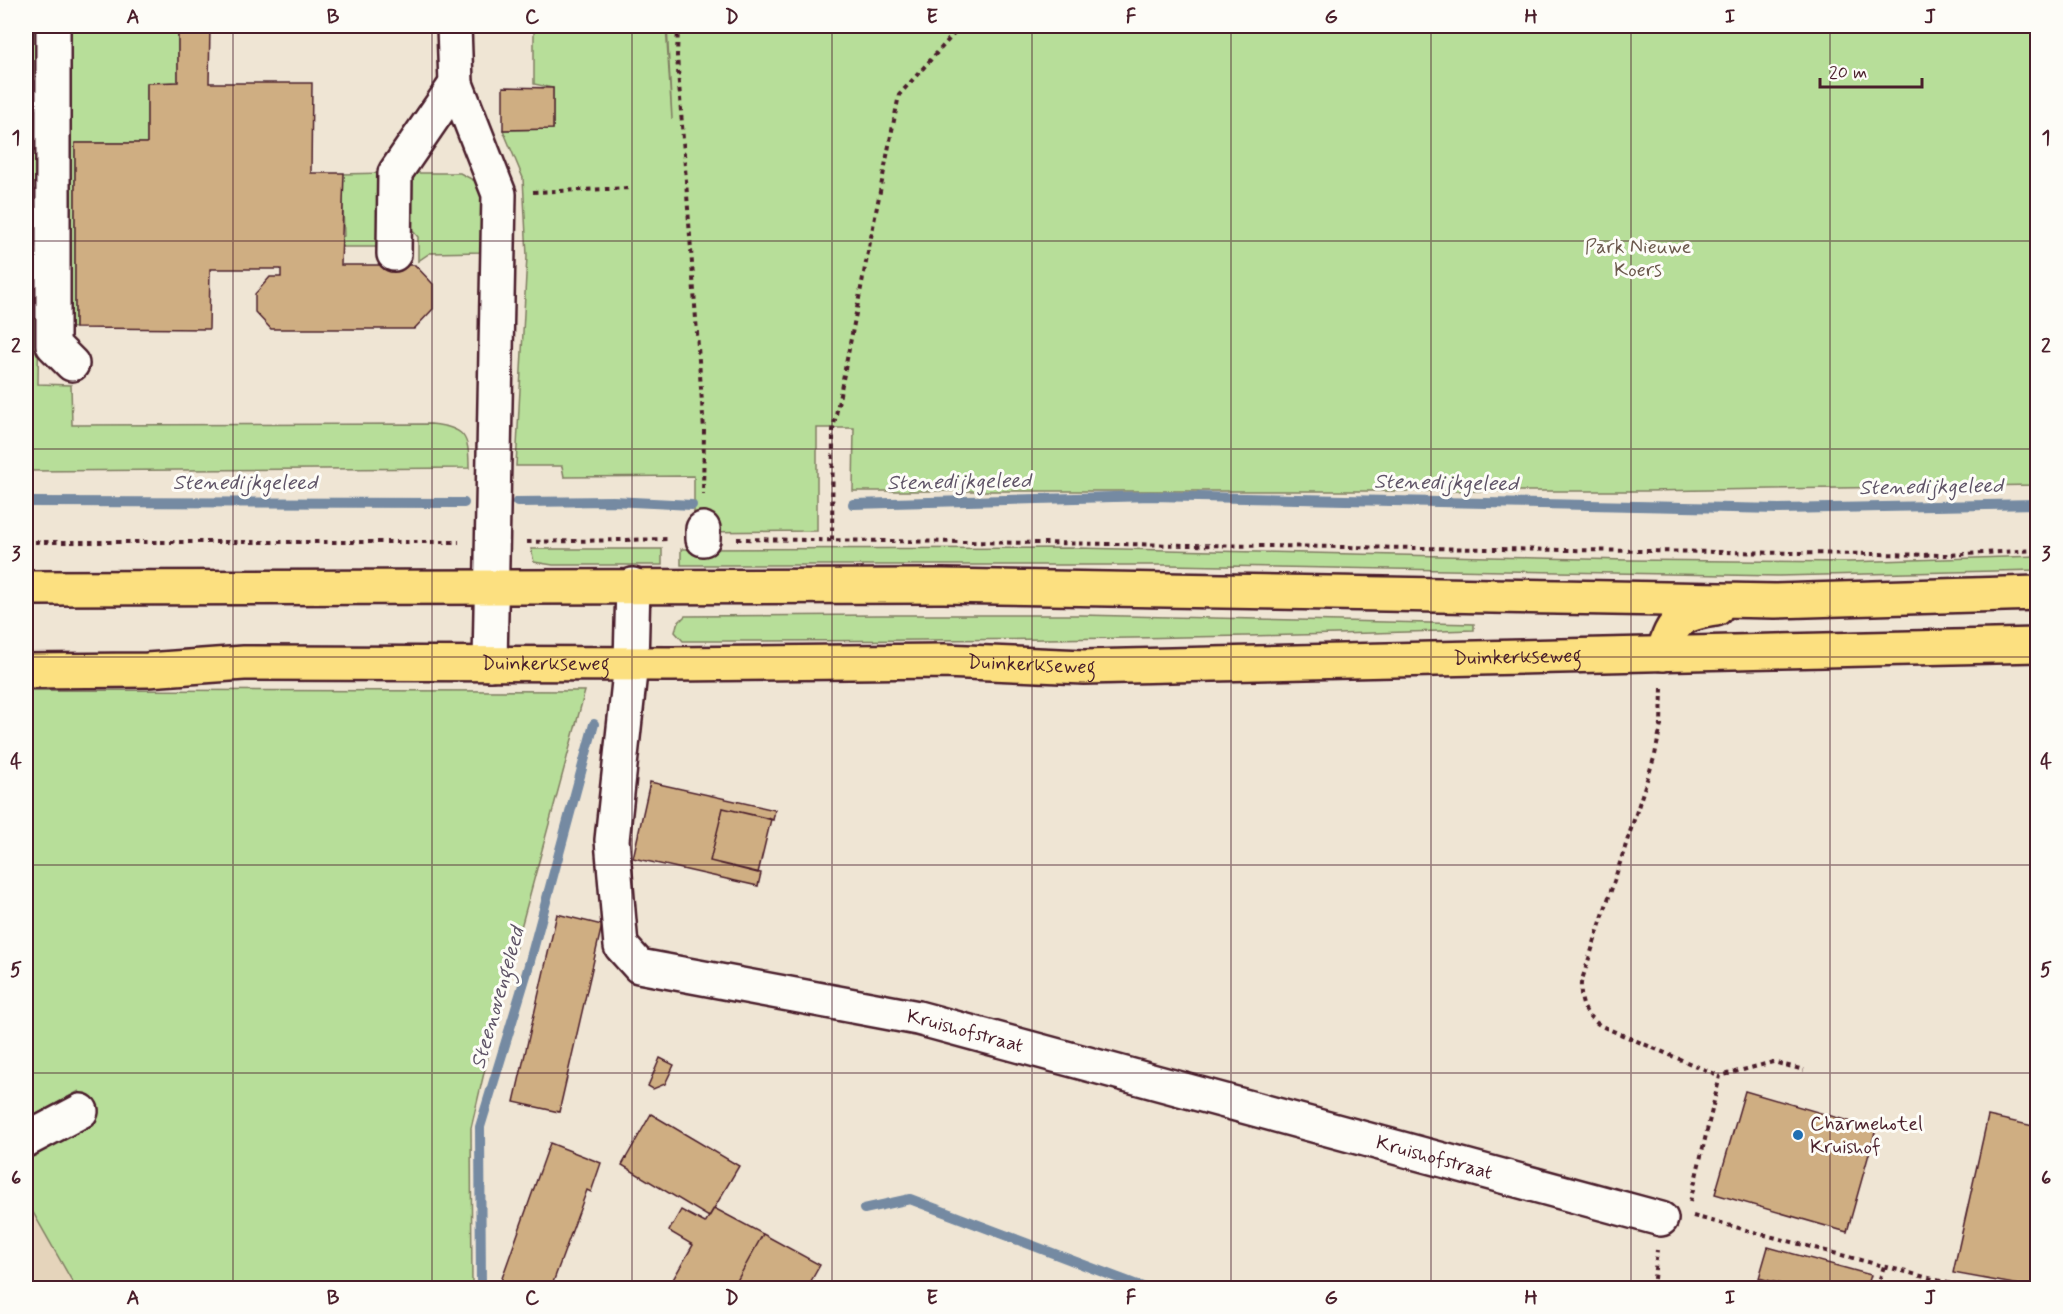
<svg xmlns="http://www.w3.org/2000/svg" width="2063" height="1314" font-family="Mynerve,sans-serif">
	<style>
		.built { fill: #e5d4bb }
		.green { fill: #b7de99; stroke: #807e62; stroke-width: 1.5 }
		.lines { fill: none; stroke-linecap: round; stroke-linejoin: round }
		.stream { stroke: #758aa2; stroke-width: 10 }
		.building { fill: #cfae82; stroke: #4a1f2b; stroke-width: 1.5 }
		.minor-casing { stroke: #4a1f2b; stroke-width: 38 }
		.major-casing { stroke: #4a1f2b; stroke-width: 38 }
		.path { stroke: #4a1f2b; stroke-width: 4; stroke-dasharray: 4.5 4.5; stroke-linecap: butt }
		.minor { stroke: #fdfcf7; stroke-width: 33 }
		.major { stroke: #fce080; stroke-width: 33 }
		.grid { fill: none; stroke: #4a1f2b; stroke-width: 1.5; stroke-opacity: 0.55 }
		.poi-dot { fill: #1f6fb2; stroke: #fdfcf7; stroke-width: 2 }
		.labels { text-anchor: middle; dominant-baseline: central; stroke-width: 6; stroke-linejoin: round; paint-order: stroke }
		.park-label { font-size: 20px; fill: #6b584c; stroke: #fdfcf7 }
		.street-label { font-size: 20px; fill: #4a1f2b; stroke: #fdfcf7 }
		.poi-label { font-size: 20px; fill: #4a1f2b; stroke: #fdfcf7; text-anchor: start }
		.water-label { font-size: 21px; font-style: italic; fill: #5f5467; stroke: #fdfcf7 }
		.neatline { fill: none; stroke: #4a1f2b; stroke-width: 2 }
		.grid-label { font-size: 20px; text-anchor: middle; font-weight: bold; fill: #4a1f2b }
	</style>
	<rect width="100%" height="100%" fill="#efe5d4"/>
	<filter id="ink" filterUnits="userSpaceOnUse"><feTurbulence type="fractalNoise" baseFrequency=".0167" numOctaves="2"/><feDisplacementMap in="SourceGraphic" scale="12" xChannelSelector="R" yChannelSelector="G"/><feConvolveMatrix kernelMatrix="1 2 1 2 8 2 1 2 1" color-interpolation-filters="sRGB"/></filter>
	<g filter="url(#ink)">
		<path class="built" d="M26,1200L76,1288H26Z"/>
		<path class="green" d="M26,26H42L38,384L71,385L72,425L431,424C465,428 469,435 469,468L26,471Z
			M64,26H178V82L147,84V143H75V328L66,327Z
			M534,26H666L672,119L667,26H2037V485L1647,491H853L854,428H817V531L694,532V476L564,477L562,466H516L527,256L523,178L503,130L553,129V88L534,84Z
			M384,173L383,247H341V237L344,236L342,174Z
			M407,173H460L477,182L482,199L483,252L430,253L418,261V237L406,223Z
			M1077,548L1628,560L1848,562L2038,556L2037,570L1779,576L1167,565H681V549Z
			M531,549H662V565H553L534,562Z
			M882,615H1081L1474,624V630C1210,639 947,641 683,641L675,632L677,624L685,616Z
			M26,690L585,691L500,1005L471,1128L472,1288H76L26,1200V1160L97,1121L79,1091L26,1120Z"/>
		<g class="lines">
			<path class="stream" d="M26,502L464,503
				M517,502L613,501L692,505
				M853,504L1152,496L1779,509L2038,504
				M864,1209L910,1199L1145,1288
				M481,1288L480,1127L527,972L594,724"/>
		</g>
		<path class="building" d="M178,26H210L209,83H312L311,173H344L341,265H415L433,284V309L414,329H271L255,312V294L270,277H281V269H210L209,329L75,328V143H147V83L178,82Z
			M503,87L553,88V129L503,130Z
			M650,782L775,810L773,820L723,808L710,861L761,873L758,886L633,858Z
			M723,808L771,819L758,873L710,861Z
			M557,914L602,925L559,1112L514,1102Z
			M660,1058L674,1065L665,1084L653,1089L648,1086Z
			M1745,1091L1876,1129L1847,1232L1715,1194Z
			M651,1114L739,1166L709,1217L622,1165Z
			M1988,1116L2038,1127L2036,1288L1953,1273Z
			M550,1143L601,1163L591,1192L587,1190L551,1288H500L501,1281Z
			M714,1208L763,1234L733,1288H668L693,1245L669,1231L681,1210L705,1223Z
			M763,1234L820,1265L807,1288H733Z
			M1768,1247L1871,1275L1867,1288H1797L1759,1278Z"/>
		<g class="lines">
			<g class="minor-casing">
				<g id="minor">
					<path d="M53,26V345L72,364"/>
					<path d="M454,26L456,84L499,194L490,664"/>
					<path d="M394,254L395,173L456,84"/>
					<path d="M703,539V529"/>
					<path id="s1" d="M633,585L631,663L612,840L621,946L639,966L918,1018L1661,1219"/>
					<path d="M26,1140L81,1111"/>
				</g>
			</g>
			<g class="major-casing">
				<g id="major">
					<path d="M26,588L943,586L1775,601L2038,593"/>
					<path d="M1663,654C1673,619 1681,614 1716,609"/>
					<path id="s2" d="M26,671L147,670L244,663L673,664L944,661L1084,667L2038,645"/>
				</g>
			</g>
			<path class="path" d="M678,26L677,56L704,430L703,495
				M533,192L631,188
				M737,539L1947,555L2038,550
				M832,540L833,430L899,95L961,26
				M26,542H459
				M527,542L669,539
				M1662,688L1661,725L1655,755L1581,983C1580,1004 1584,1014 1601,1026L1720,1076
				M1690,1202L1720,1076L1773,1062L1804,1070
				M1693,1216L1967,1288
				M1653,1288L1657,1250
				M1877,1288L1884,1266"/>
			<use href="#minor" class="minor"/>
			<use href="#major" class="major"/>
		</g>
	</g>
	<path class="grid" d="M233,26V1288M432,26V1288M632,26V1288M832,26V1288M1032,26V1288M1231,26V1288M1431,26V1288M1631,26V1288M1830,26V1288M26,241H2038M26,449H2038M26,657H2038M26,865H2038M26,1073H2038"/>
	<circle class="poi-dot" cx="1798" cy="1135" r="6"/>
	<g class="labels">
		<g class="park-label">
			<text x="1638" y="247">Park Nieuwe<tspan x="1638" dy="23">Koers</tspan></text>
		</g>
		<g class="street-label">
			<text stroke="none"><textPath href="#s2" startOffset="1492">Duinkerkseweg</textPath></text>
			<text stroke="none"><textPath href="#s2" startOffset="520">Duinkerkseweg</textPath></text>
			<text stroke="none"><textPath href="#s2" startOffset="1006">Duinkerkseweg</textPath></text>
			<text stroke="none"><textPath href="#s1" startOffset="722">Kruishofstraat</textPath></text>
			<text stroke="none"><textPath href="#s1" startOffset="1208">Kruishofstraat</textPath></text>
		</g>
		<g class="poi-label">
			<text x="1810" y="1124">Charmehotel<tspan x="1810" dy="23">Kruishof</tspan></text>
		</g>
		<g class="water-label">
			<text transform="translate(959 482) rotate(-1)">Stenedijkgeleed</text>
			<text x="245" y="483">Stenedijkgeleed</text>
			<text transform="translate(1446 483) rotate(1)">Stenedijkgeleed</text>
			<text transform="translate(1931 487) rotate(-1)">Stenedijkgeleed</text>
			<text transform="translate(498 998) rotate(-74)">Steenovengeleed</text>
		</g>
	</g>
	<rect width="2063" height="1314" fill="none" stroke="#fdfcf7" stroke-width="66"/>
	<path d="M1820 78v9h102v-9" fill="none" stroke="#4a1f2b" stroke-width="3"/>
	<text x="1829" y="78" font-size="18" fill="#4a1f2b" stroke="#fdfcf7" stroke-width="4.5" paint-order="stroke">20 m</text>
	<rect x="33" y="33" width="1997" height="1248" class="neatline"/>
	<g class="grid-label">
		<text x="133" y="23">A</text>
		<text x="333" y="23">B</text>
		<text x="532" y="23">C</text>
		<text x="732" y="23">D</text>
		<text x="932" y="23">E</text>
		<text x="1131" y="23">F</text>
		<text x="1331" y="23">G</text>
		<text x="1531" y="23">H</text>
		<text x="1730" y="23">I</text>
		<text x="1930" y="23">J</text>
		<text x="16" y="144">1</text>
		<text x="2046" y="144">1</text>
		<text x="16" y="352">2</text>
		<text x="2046" y="352">2</text>
		<text x="16" y="560">3</text>
		<text x="2046" y="560">3</text>
		<text x="16" y="768">4</text>
		<text x="2046" y="768">4</text>
		<text x="16" y="976">5</text>
		<text x="2046" y="976">5</text>
		<text x="16" y="1184">6</text>
		<text x="2046" y="1184">6</text>
		<text x="133" y="1304">A</text>
		<text x="333" y="1304">B</text>
		<text x="532" y="1304">C</text>
		<text x="732" y="1304">D</text>
		<text x="932" y="1304">E</text>
		<text x="1131" y="1304">F</text>
		<text x="1331" y="1304">G</text>
		<text x="1531" y="1304">H</text>
		<text x="1730" y="1304">I</text>
		<text x="1930" y="1304">J</text>
	</g>
</svg>
